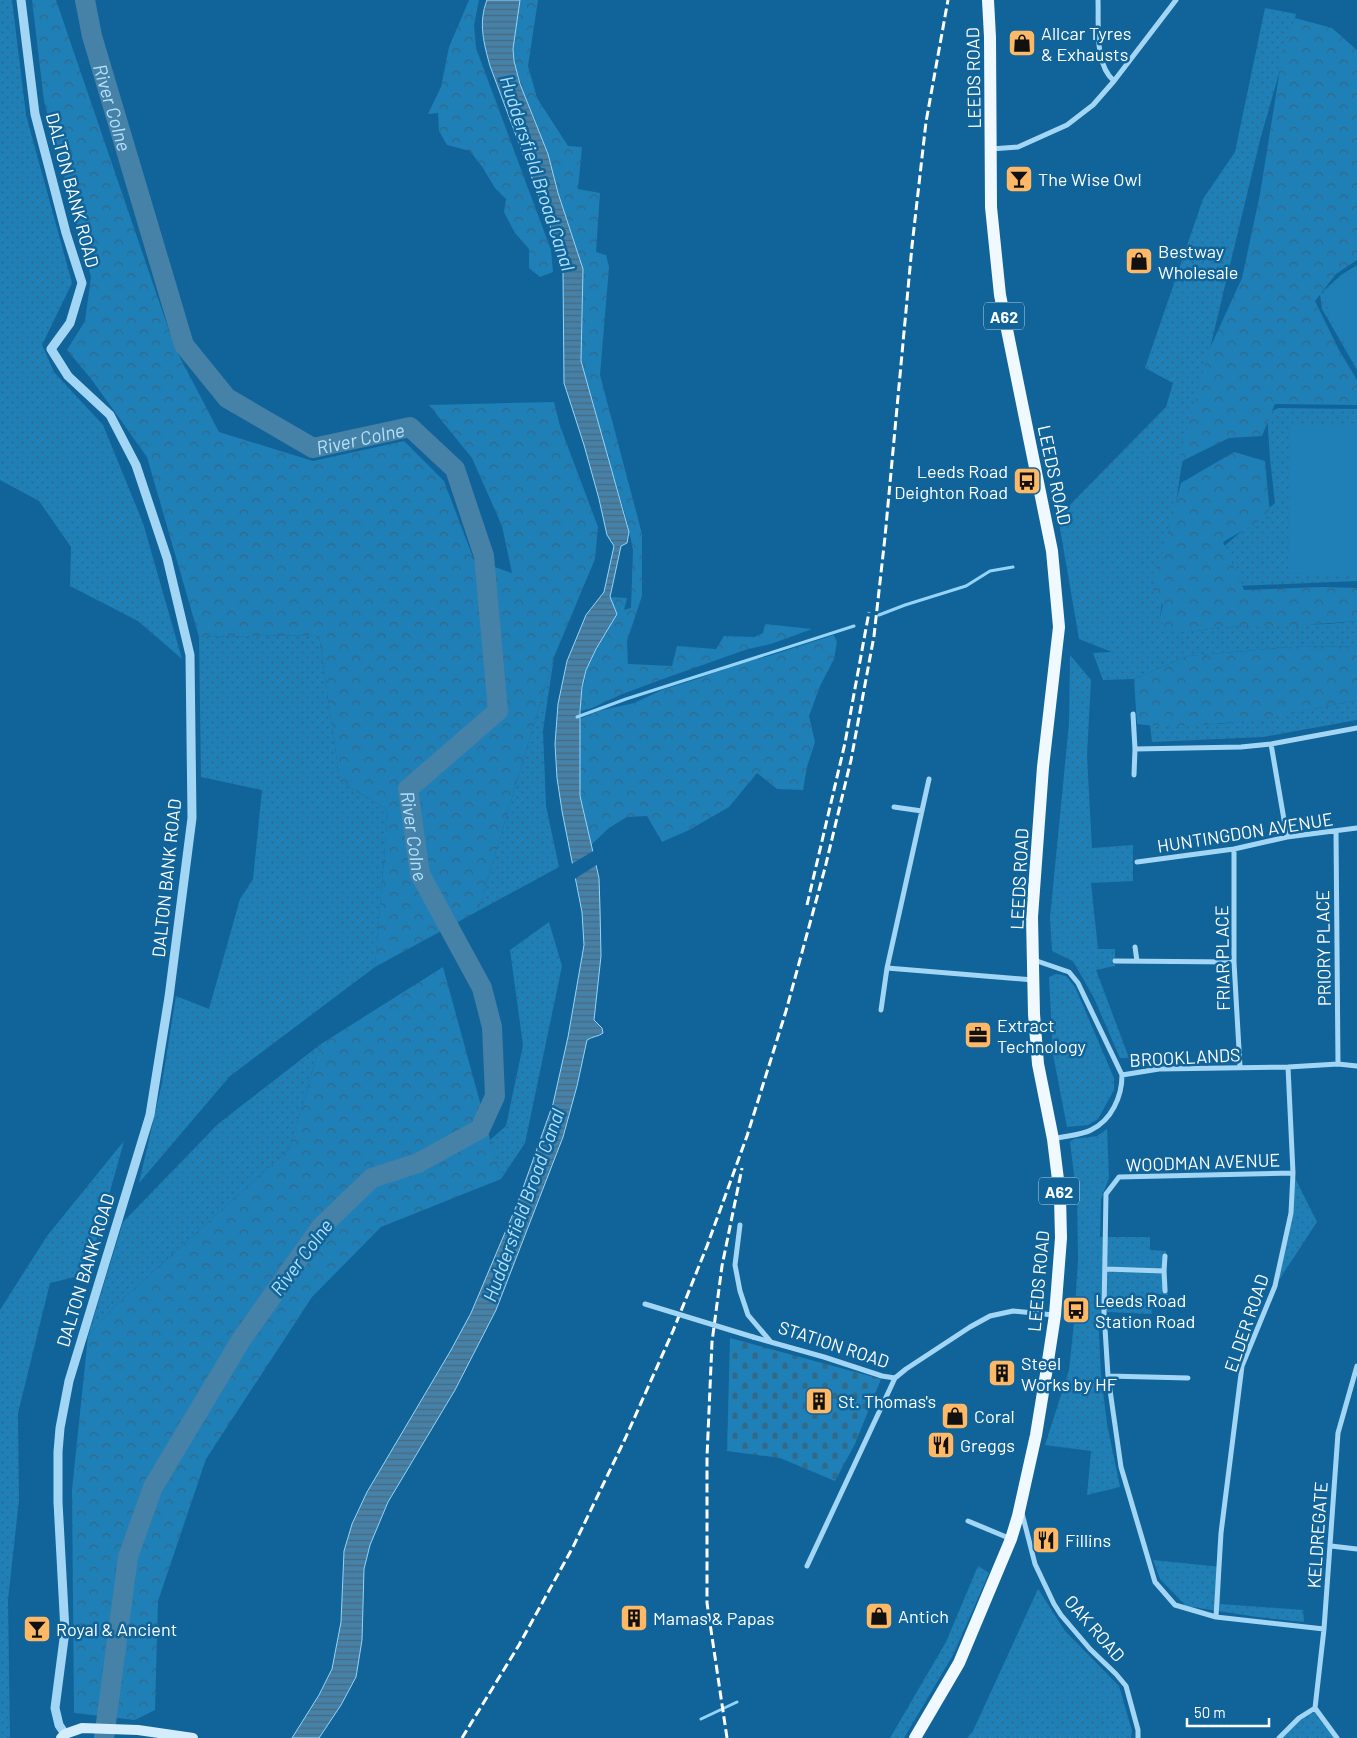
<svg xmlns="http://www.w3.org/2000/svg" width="1357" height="1738" font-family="Barlow,sans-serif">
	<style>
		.grass { fill: url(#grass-dots) }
		.forest { fill: url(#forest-crowns) }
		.cemetery { fill: url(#cemetery-stones) }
		.pitch { fill: #1f7fb7 }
		.water { fill: url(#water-rules); stroke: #95d4f8 }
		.pier { fill: #10649a }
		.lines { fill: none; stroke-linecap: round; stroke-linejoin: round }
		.stream { stroke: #95d4f8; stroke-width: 3 }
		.river { stroke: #4681a7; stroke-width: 20 }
		.minor { stroke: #a3d6f4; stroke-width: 5 }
		.tertiary { stroke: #a3d6f4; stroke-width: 9 }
		.secondary { stroke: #d3edfd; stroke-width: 10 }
		.primary { stroke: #f0f9ff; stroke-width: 12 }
		.rail { stroke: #fff; stroke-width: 3; stroke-dasharray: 9 4; stroke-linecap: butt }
		.minor-bridge { stroke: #a3d6f4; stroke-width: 5 }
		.labels { text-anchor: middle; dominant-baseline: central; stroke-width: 5; stroke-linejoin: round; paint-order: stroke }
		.shield { fill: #10649a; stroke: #b7d0e1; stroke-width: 1 }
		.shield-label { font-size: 16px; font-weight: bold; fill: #fff }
		.poi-label { font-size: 18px; fill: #fff; stroke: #10649a; text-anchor: start }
		.street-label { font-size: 18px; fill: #fff; stroke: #10649a }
		.water-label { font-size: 19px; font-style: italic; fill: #b3e1fb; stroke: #10649a }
	</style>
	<defs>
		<pattern id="grass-dots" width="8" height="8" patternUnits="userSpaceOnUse" patternTransform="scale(1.25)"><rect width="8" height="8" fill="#1f7fb7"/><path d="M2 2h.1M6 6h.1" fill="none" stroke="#336887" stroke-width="1.8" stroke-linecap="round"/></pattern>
		<pattern id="forest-crowns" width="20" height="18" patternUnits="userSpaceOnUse" patternTransform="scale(1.25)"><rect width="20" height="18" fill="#1f7fb7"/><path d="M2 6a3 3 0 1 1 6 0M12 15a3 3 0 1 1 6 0" fill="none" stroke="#336887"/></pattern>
		<pattern id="cemetery-stones" width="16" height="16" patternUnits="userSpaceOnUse" patternTransform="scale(1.25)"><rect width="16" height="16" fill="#1f7fb7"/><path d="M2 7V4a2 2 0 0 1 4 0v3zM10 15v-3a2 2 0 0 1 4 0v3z" fill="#336887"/></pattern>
		<pattern id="water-rules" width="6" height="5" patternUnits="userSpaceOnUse" patternTransform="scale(1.25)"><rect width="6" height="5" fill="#4681a7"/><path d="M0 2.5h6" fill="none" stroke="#49697e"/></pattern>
	</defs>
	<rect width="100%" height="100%" fill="#10649a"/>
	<path class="grass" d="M0,0H12L26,115L72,283L42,345L54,372L103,425L143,523L182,659L138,621L70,586L71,547L39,501L0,480Z
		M1265,8L1296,14L1260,140L1181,469L1160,617L1189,632L1222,627L1328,624L1357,621V646L1291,647L1188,656L1134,679L1103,680L1093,653L1112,652L1079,639L1058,517L1166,407L1173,383L1145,368L1203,199L1235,152Z
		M1357,265V370L1322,309L1320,294L1341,275Z
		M1278,408L1357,409V581L1238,586L1222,548L1275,503L1270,459L1267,414Z
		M319,635L340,781L388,810L375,967L230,1076L139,1183L162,1083L176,996L209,1009L240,899L253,879L262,790L201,777L199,637Z
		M1070,655L1091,680L1087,756L1092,848L1133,845V881L1091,883L1098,949H1115V966L1096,970L1129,1058H1120L1094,998L1073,961L1052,951L1050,918L1069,723Z
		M554,657L543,730L546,806L559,867L478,911Z
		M1357,700V720L1263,737L1152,742L1150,725L1221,724L1318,708Z
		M549,922L562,966L525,1143L501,1179L490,1140L506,1126L523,1045L510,950Z
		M1056,974L1066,976L1075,987L1114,1078V1090L1098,1119L1088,1125L1067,1127L1053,1054L1049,977Z
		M321,1044L289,1149L113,1308L88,1336L123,1222L218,1124Z
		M1107,1129L1109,1178L1101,1199L1100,1237H1150V1250L1166,1251L1168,1295L1149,1293L1152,1314L1109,1312L1098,1314L1101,1375L1107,1424L1120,1487L1087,1495L1091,1451L1045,1445L1069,1370L1074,1323L1078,1259L1077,1200L1070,1142L1074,1139L1097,1136Z
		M124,1141L87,1274L50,1283L18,1413L19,1500L8,1600L10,1738H0V1310L47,1236Z
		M1294,1176L1317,1222L1275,1286L1291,1213Z
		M1153,1560L1221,1567L1220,1604L1303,1610L1304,1622L1257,1617L1186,1606L1160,1579Z
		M978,1566L989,1573L953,1655L904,1738H890L946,1642Z
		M1038,1589L1065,1631L1119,1686L1132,1731L1131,1738H967L973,1731Z
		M1315,1708L1337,1738H1282L1299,1718Z"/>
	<path class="forest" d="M32,0H56L175,348L219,432L313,461L404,441L444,481L474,560L512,573L502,526L472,458L429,405L554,402L560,426L598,527L595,559L554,657L478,911L375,967L388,810L340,781L319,635L199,637L147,457L92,380L67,350L85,321L91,277L44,101Z
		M469,0H479L474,25L476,48L551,250L553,272L540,277L529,268V249L515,233L504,212L506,199L495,188L483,168L470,151L447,145L439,131L438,113L428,114L441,87L449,47Z
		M520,0H538L528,66L537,98L568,146L582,147L578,189L600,193L596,252L606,255L609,267L600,375L642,534V596L627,641L628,664L672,666L677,646L716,649L724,636L755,637L763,633L765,624L812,629L771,644L748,649L660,680L620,695L592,708L580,711C581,698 582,685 586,672C592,651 606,632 617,614L610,597L627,598L624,610L631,608L633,550L626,517L607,455L581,361L583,269L558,193L548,154L520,84L514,61L513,49Z
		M1295,18L1332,28L1357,50V260L1336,274L1315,301L1339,350L1357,380V405L1275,404L1262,436L1229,438L1178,463L1209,350L1242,278L1260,194L1283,51Z
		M1234,452L1265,461L1270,515L1223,542L1244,590L1322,587L1357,588V621L1294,626L1222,627L1189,632L1166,631L1160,617L1163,605L1153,590L1181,483Z
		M834,635L837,642L834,659L820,686L809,716L815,742L807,767L803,790L777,789L757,773L729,807L689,830L662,842L647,816L627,817L609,828L591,845L580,796V719L598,711L634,703L662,690L697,679L737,664L769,656Z
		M1357,646V700C1289,714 1206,732 1137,724L1134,679L1188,656L1291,647Z
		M443,967L501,1179L381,1227L312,1297L206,1459L158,1601L155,1710L135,1720L74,1713L72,1490L88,1336L113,1308L289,1149L321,1044Z"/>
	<path class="cemetery" d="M730,1338L881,1379L855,1444L835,1481L780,1458L727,1451Z"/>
	<path class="pitch" d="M1357,270V365L1333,324L1325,299L1340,280Z
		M1290,424H1357V574L1288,573Z"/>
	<path class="water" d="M487,0H520L513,49L514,61L520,84L548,154L558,193L583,269L581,361L629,532L627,543L621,546L610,597L617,614L596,649L586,670L582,687L580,711V796L599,878L600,909L601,956L594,1020L602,1028L603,1033C598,1037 593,1036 587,1040L577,1086L563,1137L496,1310L455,1390L388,1502L370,1545L364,1569L362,1640L356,1677L341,1705L319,1738H292L319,1695L332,1669L341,1622L344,1551L352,1524L367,1492L451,1350L471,1313L518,1202L553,1104L568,1037L584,945L582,912L562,811L557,778L555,744L558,704L567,661L586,615L604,592L614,546L607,535L599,499L584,445L564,383L563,273L559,250L490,66C484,44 478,23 487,0Z"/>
	<path class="pier" d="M595,850L598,864L573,880L570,865Z"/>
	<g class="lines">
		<path class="stream" d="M879,615L905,605L966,586L990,571L1013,567
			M577,717L626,699L854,626
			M701,1719L737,1702"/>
		<path class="river" id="s1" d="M85,0L92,36L184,345L227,398L313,448L410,427L455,469L484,556L498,711L408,789L420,874L482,988L492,1027L495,1096L480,1129L418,1163L372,1178L321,1227L241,1340L153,1487L128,1557L104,1738"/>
		<path class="minor" d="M1098,0C1099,25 1094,64 1114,81
			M991,149L1018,147L1067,125L1093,105L1114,81L1176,0
			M1133,714L1135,749L1241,747L1271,744L1357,728
			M1271,744L1287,837
			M1134,775L1135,749
			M929,779L887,968L1033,980
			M894,807L922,811
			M1336,831L1338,1064
			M1234,849V962L1240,1067
			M1137,862L1234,849L1287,837L1357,828
			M1135,947L1137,961
			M1034,960L1069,972L1078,983L1122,1075C1122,1096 1112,1120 1091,1130C1082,1135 1064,1136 1053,1139
			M1115,961L1234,962
			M881,1010L887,968
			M1122,1075L1159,1069L1288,1067L1338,1064L1357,1066
			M1293,1173L1119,1177L1106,1194L1104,1312L1108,1376L1121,1467L1155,1582L1175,1605L1216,1617L1324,1629
			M740,1225L735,1265L740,1291L748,1315L771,1342
			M1105,1269L1164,1271L1165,1291
			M1164,1271L1165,1256
			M753,1337L824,1357L882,1376L895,1378L906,1369L970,1327L990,1316L1013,1311L1054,1315
			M1108,1376L1188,1378
			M1022,1513L1035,1564L1054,1604L1061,1615L1090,1649L1116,1674L1126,1686L1138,1730V1738
			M968,1521L1011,1539
			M1331,1546L1357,1549
			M807,1566L895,1378
			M1216,1617L1221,1533L1242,1366L1275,1286L1291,1213L1293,1173L1288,1067
			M1279,1738L1299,1718L1315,1708
			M1337,1738L1315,1708L1324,1629L1338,1433L1357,1366"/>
		<path class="tertiary" d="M21,0L35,114L66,233L82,283L70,323L51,349L68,376L110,415L136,465L167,558L190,655L192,818L169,997L150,1115L69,1381L60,1428L58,1452V1502L65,1631L55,1708L59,1725L65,1734"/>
		<path class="secondary" d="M61,1738L65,1734L82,1728L138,1730L193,1738"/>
		<path class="primary" d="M915,1738L959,1663L1011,1539L1018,1516L1036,1435L1046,1374L1055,1315L1061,1238L1060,1196L1053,1139L1038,1064L1034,1014L1032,917L1043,767L1059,627L1052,551L1000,295L991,207L990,37L988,0"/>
		<path class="rail" d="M807,905L845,743L869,612
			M462,1738L519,1645L573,1547L625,1439L673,1331L707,1246L747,1136L786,1011L825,868L851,760L874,636L885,537L912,246L926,122L948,0
			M727,1738L707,1603V1457L712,1342L722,1266L742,1168"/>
		<path class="minor-bridge" d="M645,1304L753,1337"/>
	</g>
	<defs>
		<g id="shop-square" transform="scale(1.4375)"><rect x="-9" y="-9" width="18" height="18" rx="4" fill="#ffb866" stroke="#10649a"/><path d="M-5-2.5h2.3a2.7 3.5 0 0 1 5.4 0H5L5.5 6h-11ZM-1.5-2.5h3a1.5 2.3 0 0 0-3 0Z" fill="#111"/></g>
		<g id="bar-square" transform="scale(1.4375)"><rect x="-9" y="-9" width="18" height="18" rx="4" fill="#ffb866" stroke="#10649a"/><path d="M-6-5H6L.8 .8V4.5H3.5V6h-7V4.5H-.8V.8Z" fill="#111"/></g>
		<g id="bus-square" transform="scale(1.4375)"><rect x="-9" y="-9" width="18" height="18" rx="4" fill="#ffb866" stroke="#10649a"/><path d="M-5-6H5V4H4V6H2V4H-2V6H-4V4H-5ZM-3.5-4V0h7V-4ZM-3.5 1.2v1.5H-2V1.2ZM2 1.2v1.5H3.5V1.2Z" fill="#111"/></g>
		<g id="office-square" transform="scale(1.4375)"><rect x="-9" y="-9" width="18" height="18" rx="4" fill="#ffb866" stroke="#10649a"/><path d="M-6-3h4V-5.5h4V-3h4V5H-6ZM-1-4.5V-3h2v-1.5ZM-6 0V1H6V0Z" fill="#111"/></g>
		<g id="building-square" transform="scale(1.4375)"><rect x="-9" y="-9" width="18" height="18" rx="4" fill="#ffb866" stroke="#10649a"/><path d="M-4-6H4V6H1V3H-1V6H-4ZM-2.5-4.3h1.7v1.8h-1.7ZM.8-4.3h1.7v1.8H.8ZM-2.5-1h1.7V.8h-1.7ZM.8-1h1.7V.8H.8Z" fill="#111"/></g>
		<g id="restaurant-square" transform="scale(1.4375)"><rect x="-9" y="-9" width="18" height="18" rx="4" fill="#ffb866" stroke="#10649a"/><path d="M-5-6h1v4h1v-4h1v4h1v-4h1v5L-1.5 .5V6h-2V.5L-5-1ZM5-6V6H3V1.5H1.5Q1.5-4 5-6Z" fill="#111"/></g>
	</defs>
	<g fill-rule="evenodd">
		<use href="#shop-square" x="1022" y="43"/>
		<use href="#bar-square" x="1019" y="179"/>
		<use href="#shop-square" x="1139" y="261"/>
		<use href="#bus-square" x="1027" y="481"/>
		<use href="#office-square" x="978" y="1035"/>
		<use href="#bus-square" x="1076" y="1310"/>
		<use href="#building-square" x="1002" y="1373"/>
		<use href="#building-square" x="819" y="1401"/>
		<use href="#shop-square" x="955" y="1416"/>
		<use href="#restaurant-square" x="941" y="1445"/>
		<use href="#restaurant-square" x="1046" y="1540"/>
		<use href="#shop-square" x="879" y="1616"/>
		<use href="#building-square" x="634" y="1618"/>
		<use href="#bar-square" x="37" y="1629"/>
	</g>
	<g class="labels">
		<g class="shield">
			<rect x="984" y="302.5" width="40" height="27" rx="4"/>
			<rect x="1039" y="1177.5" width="40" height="27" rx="4"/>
		</g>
		<g class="shield-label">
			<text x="1004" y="316">A62</text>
			<text x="1059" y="1191">A62</text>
		</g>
		<g class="poi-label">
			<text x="1041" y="33">Allcar Tyres<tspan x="1041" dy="21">&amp; Exhausts</tspan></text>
			<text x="1038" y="179">The Wise Owl</text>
			<text x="1158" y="251">Bestway<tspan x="1158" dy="21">Wholesale</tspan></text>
			<text x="1008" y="471" text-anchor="end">Leeds Road<tspan x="1008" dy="21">Deighton Road</tspan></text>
			<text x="997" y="1025">Extract<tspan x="997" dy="21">Technology</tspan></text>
			<text x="1095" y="1300">Leeds Road<tspan x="1095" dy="21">Station Road</tspan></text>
			<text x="1021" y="1363">Steel<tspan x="1021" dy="21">Works by HF</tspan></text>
			<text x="838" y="1401">St. Thomas's</text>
			<text x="974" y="1416">Coral</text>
			<text x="960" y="1445">Greggs</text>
			<text x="1065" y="1540">Fillins</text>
			<text x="898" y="1616">Antich</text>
			<text x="653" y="1618">Mamas &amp; Papas</text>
			<text x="56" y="1629">Royal &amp; Ancient</text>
		</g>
		<g class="street-label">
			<text transform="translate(973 78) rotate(-91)">LEEDS ROAD</text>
			<text transform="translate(73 190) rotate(75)">DALTON BANK ROAD</text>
			<text transform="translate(1055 475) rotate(78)">LEEDS ROAD</text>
			<text transform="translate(1245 832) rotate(-9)">HUNTINGDON AVENUE</text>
			<text transform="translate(166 878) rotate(-84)">DALTON BANK ROAD</text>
			<text transform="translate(1019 879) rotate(-87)">LEEDS ROAD</text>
			<text transform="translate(1323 948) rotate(-91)">PRIORY PLACE</text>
			<text transform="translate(1222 958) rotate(-91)">FRIAR PLACE</text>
			<text transform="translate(1185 1057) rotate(-3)">BROOKLANDS</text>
			<text transform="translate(1203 1162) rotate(-2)">WOODMAN AVENUE</text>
			<text transform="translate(85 1270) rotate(-73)">DALTON BANK ROAD</text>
			<text transform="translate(1038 1281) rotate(-85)">LEEDS ROAD</text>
			<text transform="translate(1246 1323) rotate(-71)">ELDER ROAD</text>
			<text transform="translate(834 1344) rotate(18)">STATION ROAD</text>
			<text transform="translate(1317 1535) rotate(-86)">KELDREGATE</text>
			<text transform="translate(1095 1628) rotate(49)">OAK ROAD</text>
		</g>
		<g class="water-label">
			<text stroke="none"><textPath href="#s1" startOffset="111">River Colne</textPath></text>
			<text transform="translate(538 173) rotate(72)">Huddersfield Broad Canal</text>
			<text stroke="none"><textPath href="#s1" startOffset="575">River Colne</textPath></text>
			<text stroke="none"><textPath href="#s1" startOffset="1101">River Colne</textPath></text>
			<text transform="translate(523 1205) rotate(-70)">Huddersfield Broad Canal</text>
			<text transform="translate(301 1257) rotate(-53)">River Colne</text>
		</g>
	</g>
	<path d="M1187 1718v8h82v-8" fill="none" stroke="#ffffff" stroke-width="2.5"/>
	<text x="1194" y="1718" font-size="15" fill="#ffffff" stroke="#10649a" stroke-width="4" paint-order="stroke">50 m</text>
</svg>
